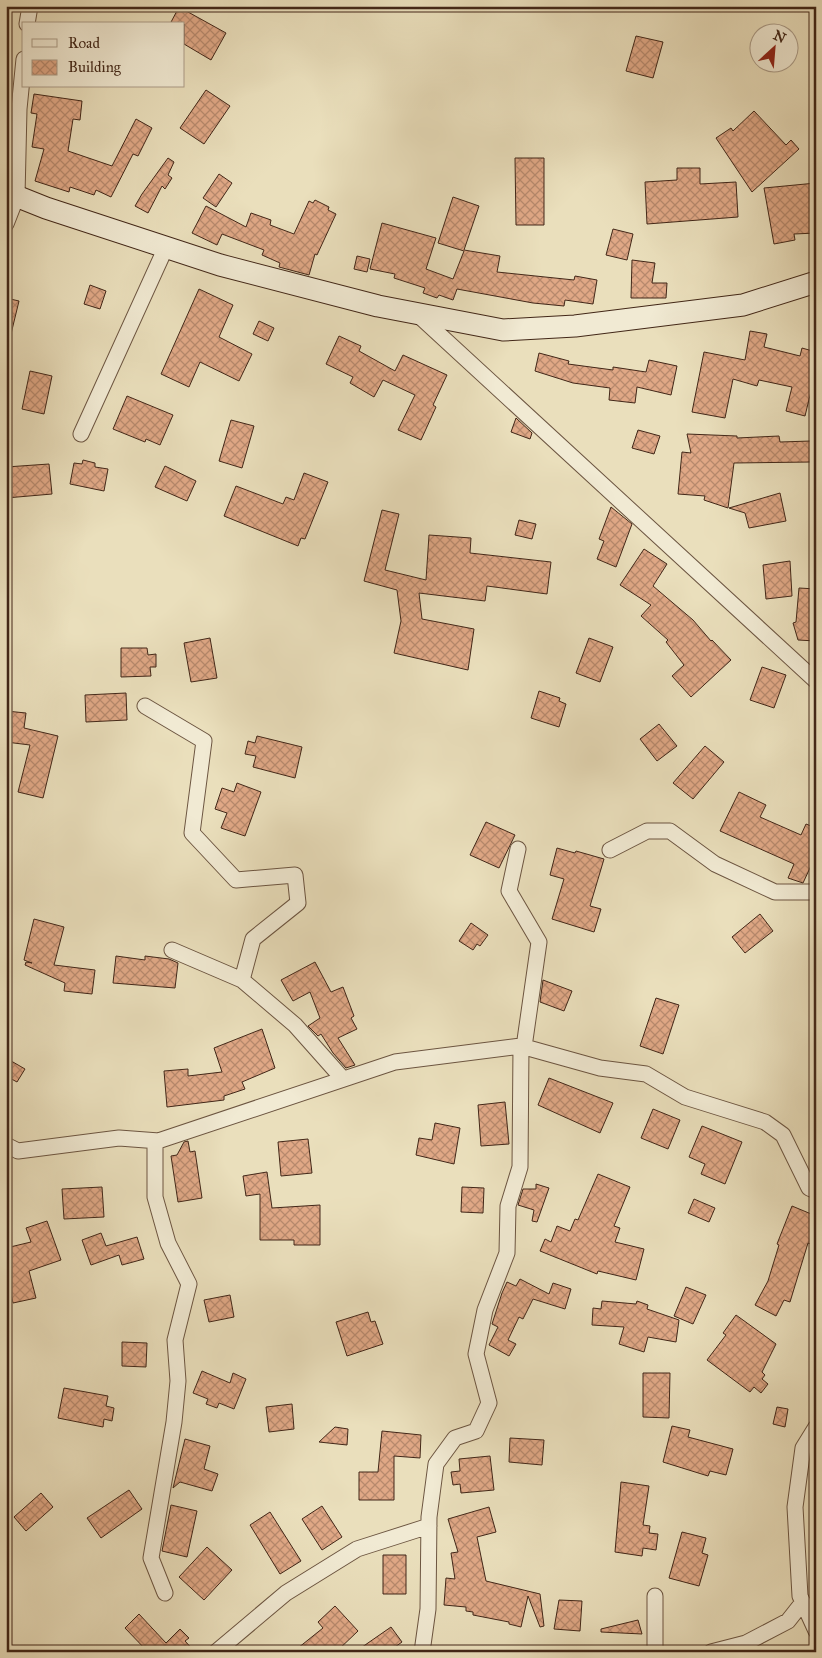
<svg xmlns="http://www.w3.org/2000/svg" width="822" height="1658" font-family="'IM FELL Great Primer',serif">
	<style>
		.building { fill: url(#building-cross-hatch); stroke: #422718 }
		.lines { fill: none; stroke-linecap: round; stroke-linejoin: round }
		.minor-casing { stroke: #6c5541; stroke-width: 17 }
		.secondary-casing { stroke: #422718; stroke-width: 23 }
		.minor { stroke: #f1ead3; stroke-width: 15 }
		.secondary { stroke: #f1ead3; stroke-width: 21 }
	</style>
	<defs>
		<pattern id="building-cross-hatch" width="8" height="8" patternUnits="userSpaceOnUse" patternTransform="scale(1.25)"><rect width="8" height="8" fill="#e0a886"/><path d="M0 0l8 8M0 8l8-8" fill="none" stroke="#b7896d"/></pattern>
	</defs>
	<rect width="100%" height="100%" fill="#eadfbc"/>
	<filter id="stains"><feTurbulence type="fractalNoise" baseFrequency=".004" numOctaves="4"/><feColorMatrix values="0 0 0 0 .2 0 0 0 0 .09 0 0 0 0 .02 0 0 0 .5 -.17"/></filter>
	<radialGradient id="worn" r=".72"><stop offset=".6" stop-color="#630" stop-opacity="0"/><stop offset="1" stop-color="#630" stop-opacity=".3"/></radialGradient>
	<path class="building" d="M179,7L226,33L211,60L184,44V24H170Z
		M636,36L663,42L653,78L626,71Z
		M206,90L230,106L204,144L180,128Z
		M34,94L82,101L80,120L73,119L68,151L112,166L136,119L152,128L138,156L133,154L111,197L96,190L94,195L70,187L69,192L35,181L44,149L32,147L37,114L31,113Z
		M754,111L786,145L791,140L799,149L752,192L716,138L731,128L733,131Z
		M168,158L174,162L168,175L172,178L165,189L162,186L148,213L135,206L142,194Z
		M515,158H544V225H516Z
		M677,168H700V184L736,182L738,217L647,224L645,182L677,180Z
		M219,174L232,183L216,207L203,198Z
		M816,183V233L794,234L795,240L774,244L764,188Z
		M453,197L479,206L464,250L500,256L497,272L574,280L575,276L597,280L593,304L565,300L564,306L533,303L457,289L453,300L439,295L437,298L423,293L425,288L394,278L395,274L370,269L382,223L436,238L426,269L453,279L464,251L438,243Z
		M315,200L329,207L328,210L336,214L317,255L315,254L309,275L279,267L280,263L262,255L264,250L222,234L217,245L192,233L206,206L246,227L251,213L271,220L270,225L294,234L309,201L313,203Z
		M613,229L633,234L627,260L606,255Z
		M357,256L370,259L367,272L354,269Z
		M632,260L655,263L652,283H667L666,298H631Z
		M90,285L106,291L100,309L84,304Z
		M199,289L233,305L219,337L252,354L239,381L200,362L189,387L161,374Z
		M6,298L19,301L11,334H6Z
		M259,321L274,328L268,341L253,334Z
		M750,331L767,334L764,347L800,356L802,348L816,352V380L814,379L805,416L786,411L792,387L759,380L757,386L733,379L725,418L692,412L704,352L745,360Z
		M339,336L361,346L359,351L395,371L403,355L447,375L433,405L436,407L421,440L398,430L415,395L383,380L374,397L350,383L353,377L326,364Z
		M539,353L569,361L568,364L613,370V367L646,372L649,360L677,366L671,395L637,387L635,403L609,400L610,388L573,383L535,371Z
		M30,371L52,376L44,414L22,409Z
		M127,396L173,415L160,445L146,439L145,442L113,429Z
		M516,418L532,433L530,439L511,432Z
		M231,420L254,426L242,468L219,461Z
		M638,430L660,436L654,454L632,448Z
		M687,434L737,436V438L779,436L780,442L811,441V462L734,463L728,508L704,500L705,496L678,494L682,452L691,453Z
		M83,460L95,463V467L108,469L104,491L70,484L74,463L82,464Z
		M49,464L52,494L6,498V467Z
		M165,466L196,481L187,501L155,487Z
		M304,473L328,482L305,539L301,538L298,546L224,516L236,486L283,504L286,497L294,500Z
		M780,493L786,521L749,528L745,513L729,508Z
		M611,507L632,524L616,567L597,559L604,541L599,539Z
		M382,510L399,514L385,570L426,580L429,535L471,538L470,553L551,562L547,594L487,586L485,601L419,593L422,619L474,629L468,670L394,653L401,621L397,590L364,581Z
		M519,520L536,524L532,539L515,535Z
		M644,549L667,564L653,586L693,620L711,641L712,640L731,660L691,697L672,676L684,665L666,642L668,640L641,616L651,605L620,585Z
		M790,561L792,596L766,599L763,565Z
		M799,588L816,589V641L798,640L793,623L796,622Z
		M210,638L217,678L191,682L184,643Z
		M589,638L613,647L600,682L576,673Z
		M121,648H147L148,655L156,654V667H150L151,676L121,677Z
		M762,667L786,675L774,708L750,700Z
		M539,691L560,698L559,701L566,704L559,727L531,718Z
		M126,693L127,720L86,722L85,695Z
		M6,711L26,713L24,728L58,736L43,798L18,792L30,745L6,742Z
		M659,724L677,746L657,761L640,739Z
		M257,736L302,747L295,778L253,767L256,756L245,754L248,741L255,743Z
		M705,746L724,762L693,799L673,783Z
		M237,783L261,792L245,836L221,828L227,813L215,809L222,788L234,792Z
		M739,792L766,805L760,817L801,835L806,824L816,828V855L803,883L788,878L794,864L720,831Z
		M486,822L515,835L499,868L470,855Z
		M557,848L575,853L576,851L604,859L590,906L601,909L594,932L552,919L564,879L550,875Z
		M760,914L773,931L745,953L732,937Z
		M34,919L64,927L54,965L95,970L92,994L64,991L65,983L25,965L26,962L32,963L24,960Z
		M471,923L488,935L480,946L477,944L473,950L459,941Z
		M116,956L145,960V956L169,959L178,963L175,988L113,983Z
		M315,962L331,992L343,987L354,1016L351,1018L357,1029L338,1038L355,1065L346,1068L333,1053L321,1034L318,1036L308,1026L320,1018L310,992L293,1001L281,980Z
		M543,980L572,991L564,1011L540,1002Z
		M656,998L679,1005L663,1054L640,1046Z
		M262,1029L275,1068L242,1082L245,1089L224,1096V1100L167,1107L164,1071L188,1069V1076L222,1072L214,1048Z
		M6,1058L25,1069L17,1082L6,1076Z
		M549,1078L613,1103L600,1133L538,1105Z
		M505,1102L509,1144L481,1146L478,1105Z
		M653,1109L680,1120L668,1149L641,1138Z
		M435,1123L460,1128L454,1164L416,1155L419,1138L432,1140Z
		M702,1126L742,1142L725,1184L701,1174L705,1164L689,1157Z
		M308,1139L312,1173L281,1176L278,1142Z
		M188,1141L190,1152L195,1151L202,1198L178,1202L171,1156L177,1155L184,1142Z
		M267,1172L272,1208L320,1205V1245H294V1240H260V1194L246,1196L243,1176Z
		M598,1174L630,1187L614,1226L620,1228L615,1242L644,1249L636,1280L598,1271L597,1274L540,1251L545,1239L551,1242L557,1226L570,1231L575,1219L578,1220Z
		M536,1184L549,1188L537,1222L532,1221L534,1210L518,1205L523,1189H536Z
		M102,1187L104,1217L64,1219L62,1189Z
		M462,1187L484,1188L483,1213L461,1212Z
		M694,1199L715,1208L709,1222L688,1213Z
		M792,1206L816,1216V1246L808,1243L790,1302L784,1300L776,1316L755,1305L768,1281L779,1245L777,1244Z
		M47,1221L61,1260L29,1271L36,1298L13,1303L6,1273V1248L31,1242L26,1228Z
		M101,1233L106,1246L137,1237L144,1259L122,1265L119,1255L91,1265L82,1240Z
		M520,1279L549,1294L553,1283L571,1289L565,1309L533,1299L523,1319L519,1317L508,1340L516,1344L509,1356L489,1345L498,1327L492,1324L502,1293L507,1282L516,1286Z
		M686,1287L706,1295L693,1324L674,1316Z
		M230,1295L234,1317L209,1322L204,1300Z
		M602,1301L636,1304L637,1301L648,1305L647,1309L679,1320L676,1342L648,1337L644,1352L619,1344L624,1327L592,1325L593,1308L601,1309Z
		M368,1312L371,1322L375,1321L383,1344L347,1356L336,1322Z
		M736,1315L776,1344L762,1372L765,1375L762,1379L768,1384L761,1393L754,1387L750,1392L707,1360L726,1335L723,1333Z
		M122,1342L147,1343L146,1367L122,1366Z
		M202,1371L230,1383L233,1373L246,1379L234,1409L219,1403L217,1408L206,1404L208,1399L193,1393Z
		M643,1373H670L669,1418L643,1417Z
		M64,1388L108,1396L106,1406L114,1408L112,1421L104,1419L103,1427L58,1418Z
		M292,1404L294,1429L269,1432L266,1407Z
		M777,1407L788,1409L785,1427L773,1424Z
		M672,1426L690,1430L688,1437L733,1449L726,1475L710,1471L708,1476L663,1462Z
		M335,1427L348,1429L347,1445L319,1442Z
		M382,1431L421,1435L420,1458L394,1456V1500H359V1472H378Z
		M510,1438L544,1440L542,1465L509,1462Z
		M185,1439L210,1446L204,1469L218,1474L212,1491L180,1482L173,1488Z
		M490,1456L494,1490L461,1493L460,1484L453,1485L451,1472L460,1471L459,1459Z
		M621,1482L649,1486L643,1525L650,1526L649,1533L658,1534L656,1550L643,1548L642,1556L615,1552Z
		M129,1490L142,1509L101,1538L87,1518Z
		M41,1493L53,1507L26,1531L14,1517Z
		M171,1505L197,1511L187,1557L162,1551Z
		M322,1506L342,1537L322,1550L302,1519Z
		M489,1507L496,1532L477,1537L486,1581L540,1594L544,1626L540,1627L528,1596L521,1627L509,1624V1622L473,1615V1612L466,1611V1607L444,1605L446,1578L455,1579L451,1553L458,1552L448,1519Z
		M270,1512L301,1561L280,1574L250,1525Z
		M682,1532L706,1538L702,1553L708,1555L699,1586L669,1578Z
		M207,1547L232,1570L204,1600L179,1577Z
		M383,1555H406V1594H383Z
		M559,1600L582,1601L580,1631L554,1629Z
		M335,1606L358,1631L336,1652H293L323,1628L318,1622Z
		M139,1614L166,1643L180,1629L189,1638L185,1641L195,1652H148L125,1628Z
		M638,1620L642,1634L601,1632V1629Z
		M391,1627L402,1642L388,1652H355Z"/>
	<g class="lines">
		<g class="minor-casing">
			<path id="minor" d="M27,24L30,6
				M6,224L17,196L19,109L24,59
				M416,313L816,681
				M81,434L166,247
				M145,706L204,741L192,833L236,880L295,875L298,903L253,939L242,980L295,1025L343,1079
				M518,849L509,891L539,942L524,1047
				M610,850L647,831H670L715,864L775,892H816
				M172,950L242,980
				M6,1145L18,1151L119,1138L159,1141
				M816,1427L803,1448L795,1507L800,1596L816,1631
				M165,1593L151,1558L174,1422L178,1381L175,1340L189,1284L168,1243L155,1197V1142L395,1062L521,1046L600,1068L646,1074L685,1097L765,1122L783,1135L809,1188L816,1191
				M655,1596V1652
				M216,1652L286,1593L357,1549L429,1526
				M422,1652L428,1609L429,1517L436,1464L455,1438L476,1431L489,1403L476,1354L485,1310L507,1253L508,1206L520,1167L521,1046
				M711,1652L746,1643L788,1621L803,1602"/>
		</g>
		<g class="secondary-casing">
			<path id="secondary" d="M6,192L46,208L220,265L378,306L503,330L575,326L743,305L816,282"/>
		</g>
		<use href="#minor" class="minor"/>
		<use href="#secondary" class="secondary"/>
	</g>
	<rect width="822" height="1658" fill="none" stroke="#eadfbc" stroke-width="25"/>
	<rect x="8" y="8" width="807" height="1643" fill="none" stroke="#422718" stroke-width="2.5"/>
	<rect x="12" y="12" width="797" height="1633" fill="none" stroke="#422718"/>
	<rect x="22" y="22" width="162" height="65" fill="#f1ead3" stroke="#ab9c88"/>
	<rect x="32" y="39" width="25" height="8" fill="#f1ead3" stroke="#ab9c88"/>
	<text x="68" y="48" font-size="15" fill="#422718">Road</text>
	<rect x="32" y="60" width="25" height="15" fill="url(#building-cross-hatch)" stroke="#ab9c88"/>
	<text x="68" y="72" font-size="15" fill="#422718">Building</text>
	<g transform="translate(774 48) rotate(26)"><circle r="24" fill="#f1ead3" stroke="#ab9c88"/>
	<path d="M0-4L9 19L0 12L-9 19Z" fill="#8f2418"/>
	<text y="-8" font-size="14" font-weight="bold" text-anchor="middle" fill="#422718">N</text>
	</g>
	<rect width="100%" height="100%" filter="url(#stains)"/>
	<rect width="100%" height="100%" fill="url(#worn)"/>
</svg>
